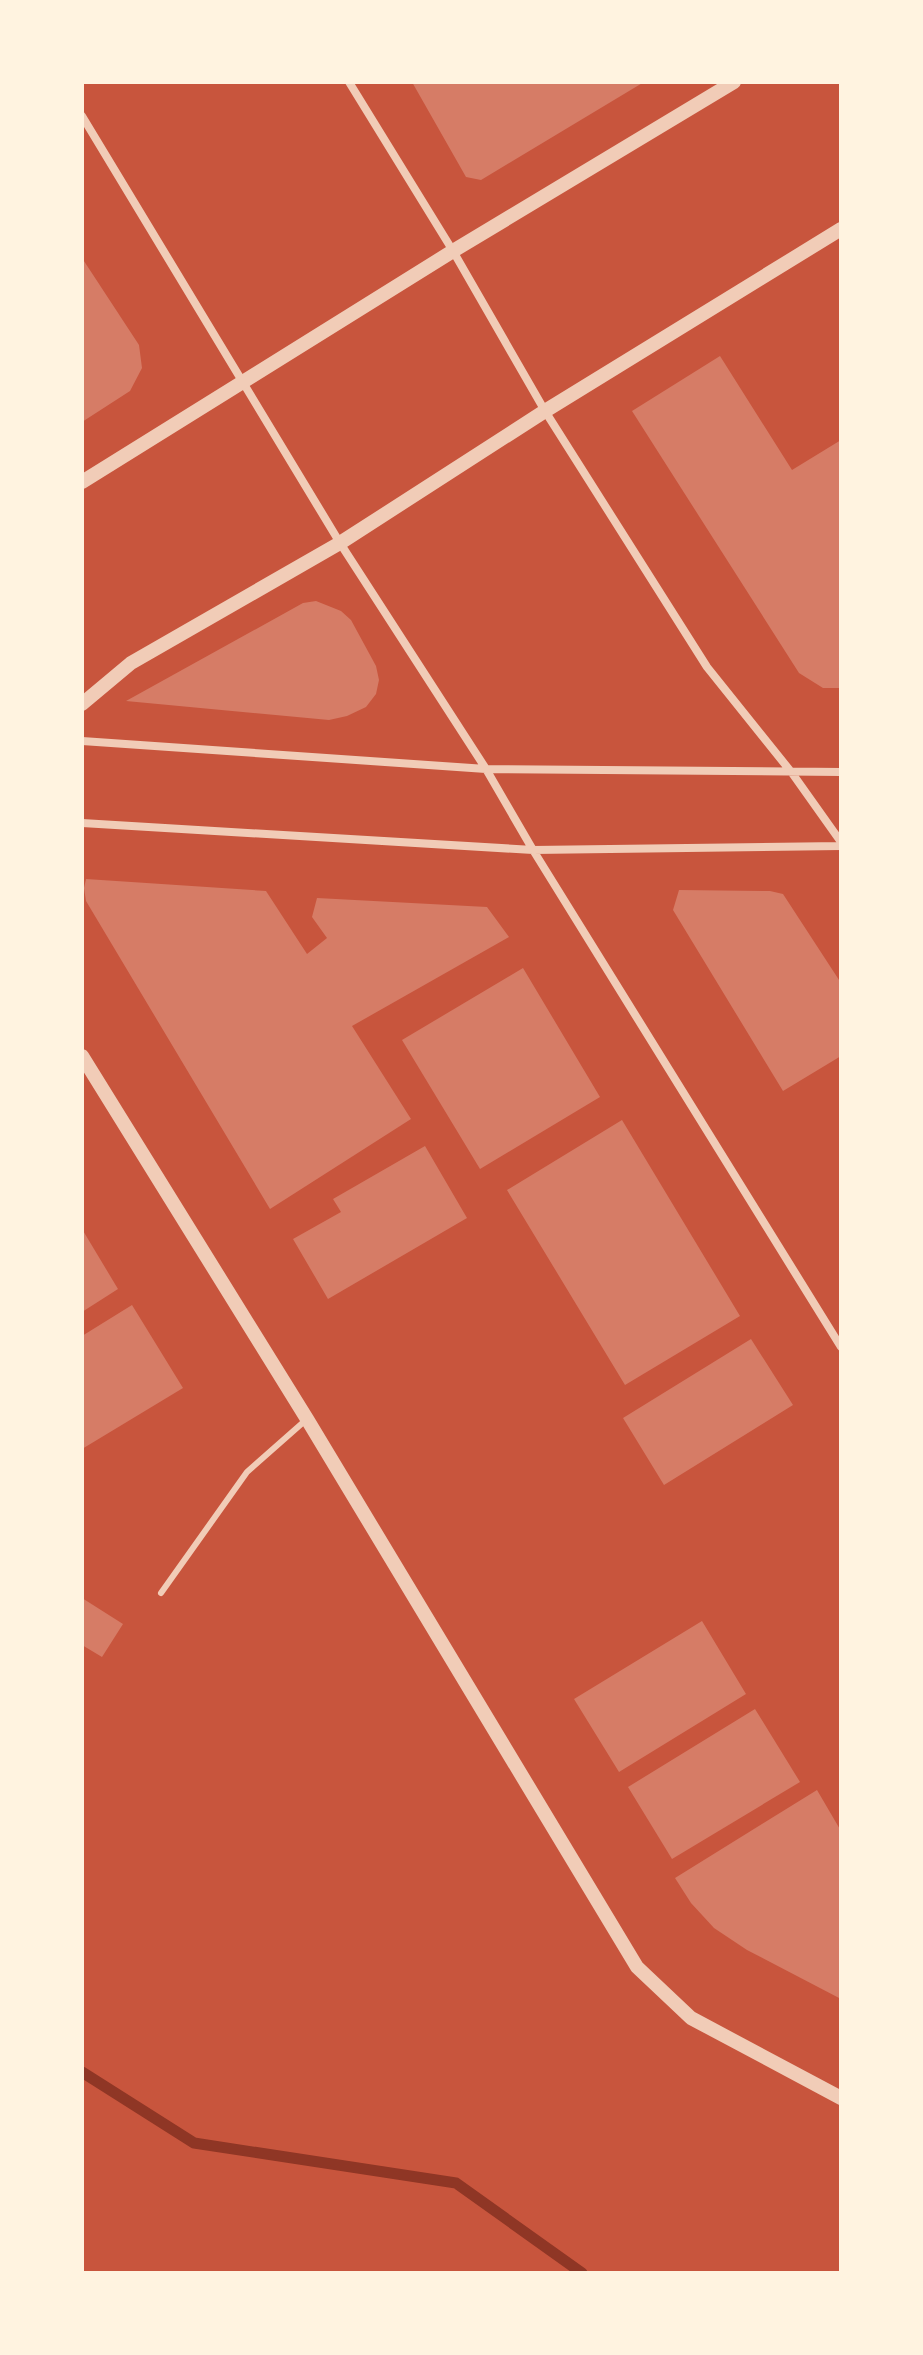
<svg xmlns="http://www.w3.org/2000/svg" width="923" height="2355" font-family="Ubuntu,sans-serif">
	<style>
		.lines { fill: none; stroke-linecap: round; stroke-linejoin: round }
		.stream { stroke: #8f3625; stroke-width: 11 }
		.building { fill: #d67c66 }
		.service { stroke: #f1ccb7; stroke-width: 6 }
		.minor { stroke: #f1ccb7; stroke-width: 8 }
		.tertiary { stroke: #f1ccb7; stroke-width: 14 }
	</style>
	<rect width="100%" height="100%" fill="#c8553d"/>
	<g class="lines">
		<path class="stream" d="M82,2072L194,2143L456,2183L582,2273"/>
	</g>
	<path class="building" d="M412,82H644L481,180L466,177Z
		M82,258L139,345L142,368L130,391L82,422Z
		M720,356L792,470L841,440V688H823L799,673L632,411Z
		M316,601L341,611L351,620L376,666L379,680L376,694L366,707L347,716L329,720L126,701L303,603Z
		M86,879L266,891L307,954L327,938L312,917L317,898L487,907L509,937L352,1026L411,1119L270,1209L86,901L84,888Z
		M679,890L770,891L783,894L841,983V1056L783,1091L673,910Z
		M523,968L600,1097L480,1169L402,1040Z
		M622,1120L740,1316L625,1385L507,1190Z
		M425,1146L467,1218L328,1299L293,1239L341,1212L333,1199Z
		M82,1229L118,1289L82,1312Z
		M132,1305L183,1388L82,1449V1336Z
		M751,1339L793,1405L664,1485L623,1418Z
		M82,1598L123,1624L102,1657L82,1645Z
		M702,1621L746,1694L619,1772L574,1699Z
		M755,1709L800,1782L672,1859L628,1787Z
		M817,1790L841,1831V1999L747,1950L714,1928L691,1903L675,1878Z"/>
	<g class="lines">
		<path class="service" d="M161,1593L247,1472L307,1419"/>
		<path class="minor" d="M349,82L453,251L545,411L707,667L792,773L841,842
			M82,116L340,543L486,769L533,850L841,1347
			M82,741L486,769L841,772
			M82,823L533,850L841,846"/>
		<path class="tertiary" d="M82,482L453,251L734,82
			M82,704L131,663L340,543L545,411L841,229
			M82,1056L307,1419L637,1967L691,2018L841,2098"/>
	</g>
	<rect width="923" height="2355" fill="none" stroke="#fff3e0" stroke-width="168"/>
</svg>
